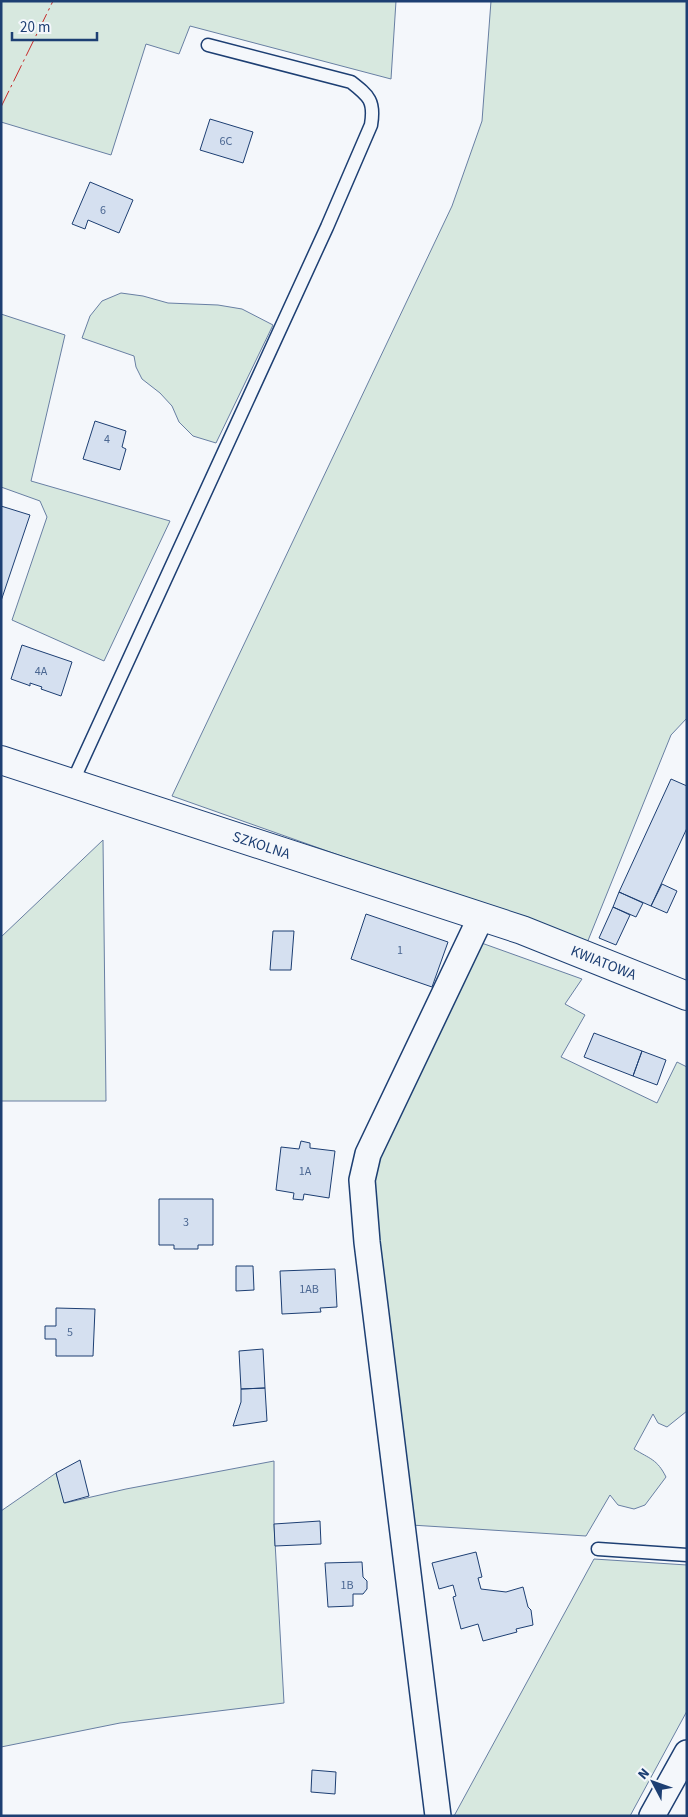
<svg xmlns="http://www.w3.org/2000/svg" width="688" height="1817" font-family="'Source Sans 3',sans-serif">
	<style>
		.green { fill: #d7e8df; stroke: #687fa3 }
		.building { fill: #d5e0f0; stroke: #1d3f73 }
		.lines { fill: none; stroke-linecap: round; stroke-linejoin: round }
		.lane-casing { stroke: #1d3f73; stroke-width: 15 }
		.street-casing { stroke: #1d3f73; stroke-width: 28 }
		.secondary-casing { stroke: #1d3f73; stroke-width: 30 }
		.lane { stroke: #f4f7fb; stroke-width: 12 }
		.street { stroke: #f4f7fb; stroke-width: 25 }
		.secondary { stroke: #f4f7fb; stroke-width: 28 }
		.power { stroke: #c62828; stroke-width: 1; stroke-dasharray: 18 4 2.5 4; stroke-linecap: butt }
		.labels { text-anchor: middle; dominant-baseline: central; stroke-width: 4; stroke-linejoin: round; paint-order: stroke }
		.number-label { font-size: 12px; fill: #4b6792 }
		.street-label { font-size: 15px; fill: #1d3f73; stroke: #f4f7fb }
	</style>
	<rect width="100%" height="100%" fill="#f4f7fb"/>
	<path class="green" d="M1,1H396L391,79L190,26L179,54L146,44L111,155L1,122Z
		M491,1H687V718L671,735L587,943L172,796L452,206L482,121Z
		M121,293L143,296L168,303L218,305L242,309L273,325L216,443L193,436L179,422L172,406L160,393L142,379L136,367L134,356L82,338L90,316L102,301Z
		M1,314L65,335L31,481L170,521L104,661L12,620L47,517L40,501L1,487Z
		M103,840L106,1101H1V937Z
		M476,941L582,979L565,1004L585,1015L561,1057L657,1103L677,1062L687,1067V1411L667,1427L658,1423L653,1414L634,1449C650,1459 657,1459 666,1477L645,1505L634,1509L618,1505L610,1495L586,1536L411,1525L371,1173Z
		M274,1461V1524L284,1703L120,1723L1,1747V1511L56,1473L65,1503L126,1489Z
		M594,1559L687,1565V1711L630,1816H454Z"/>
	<path class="building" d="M210,119L253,132L243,163L200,150Z
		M90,182L133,200L119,233L88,220L85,229L72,224Z
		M95,421L126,431L122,447L126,449L120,470L83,459Z
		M1,506L30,515L1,601Z
		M22,645L72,662L61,696L41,689L42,687L30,683V686L28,685L11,679Z
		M671,779L687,786V828L651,906L619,892Z
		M662,884L677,891L667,913L651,906Z
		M619,892L643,903L636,917L613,907Z
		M613,907L630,915L616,945L599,938Z
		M366,914L448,942L432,987L351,959Z
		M273,931H294L291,970H270Z
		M594,1033L642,1051L633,1076L584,1057Z
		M642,1051L666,1060L657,1085L633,1076Z
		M301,1141L310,1143V1148L335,1151L329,1198L304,1194L303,1200L293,1199L294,1193L276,1190L281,1147L299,1149Z
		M159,1199H213V1245H198V1249H174V1245H159Z
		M236,1266H253L254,1290L236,1291Z
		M335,1269L337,1307L320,1308L321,1312L282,1314L280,1271Z
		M56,1308L95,1309L93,1356H56V1339H45V1326H56Z
		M263,1349L265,1388L241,1389L239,1351Z
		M265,1388L267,1421L233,1426L241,1402V1389Z
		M80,1460L89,1496L64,1503L56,1473Z
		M320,1521L321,1544L275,1546L274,1524Z
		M476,1552L482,1577L478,1578L481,1589L506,1592L523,1587L528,1607L531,1610L533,1625L516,1629L517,1632L483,1641L478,1624L461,1629L453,1597L456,1596L453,1585L439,1589L432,1563Z
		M362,1562L363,1577L367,1581V1589L363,1594H353V1606L328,1607L325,1563Z
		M312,1770L336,1772L335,1794L311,1792Z"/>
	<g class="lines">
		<g class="lane-casing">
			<path id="lane" d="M72,783L327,227L371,125C375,101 369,96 351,82L208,45
				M598,1549L687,1555"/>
		</g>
		<g class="street-casing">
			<path id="street" d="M438,1816L367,1242L362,1180L368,1154L481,917
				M652,1816L687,1753"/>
		</g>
		<g class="secondary-casing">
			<g id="secondary">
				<path id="s1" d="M1,760L522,930L687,996"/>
			</g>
		</g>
		<use href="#lane" class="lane"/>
		<use href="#street" class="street"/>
		<use href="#secondary" class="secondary"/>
		<path class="power" d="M1,107L53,1"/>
	</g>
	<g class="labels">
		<g class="number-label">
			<text x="226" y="141">6C</text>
			<text x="103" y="210">6</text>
			<text x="107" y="439">4</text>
			<text x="41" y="671">4A</text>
			<text x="400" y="950">1</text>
			<text x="305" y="1171">1A</text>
			<text x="186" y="1222">3</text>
			<text x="309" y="1289">1AB</text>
			<text x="70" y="1332">5</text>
			<text x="347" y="1585">1B</text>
		</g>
		<g class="street-label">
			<text stroke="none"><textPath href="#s1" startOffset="274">SZKOLNA</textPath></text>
			<text stroke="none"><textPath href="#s1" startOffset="636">KWIATOWA</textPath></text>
		</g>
	</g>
	<rect width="688" height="1817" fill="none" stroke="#1d3f73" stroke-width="5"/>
	<g transform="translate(653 1782) rotate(311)" stroke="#f4f7fb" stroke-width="4" paint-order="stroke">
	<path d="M0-4L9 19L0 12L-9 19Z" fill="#1d3f73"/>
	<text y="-8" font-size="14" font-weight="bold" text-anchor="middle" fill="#1d3f73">N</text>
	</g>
	<path d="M12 32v8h85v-8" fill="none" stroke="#1d3f73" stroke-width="2.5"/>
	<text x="20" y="32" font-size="15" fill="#1d3f73" stroke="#f4f7fb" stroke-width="4" paint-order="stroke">20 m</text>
</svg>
